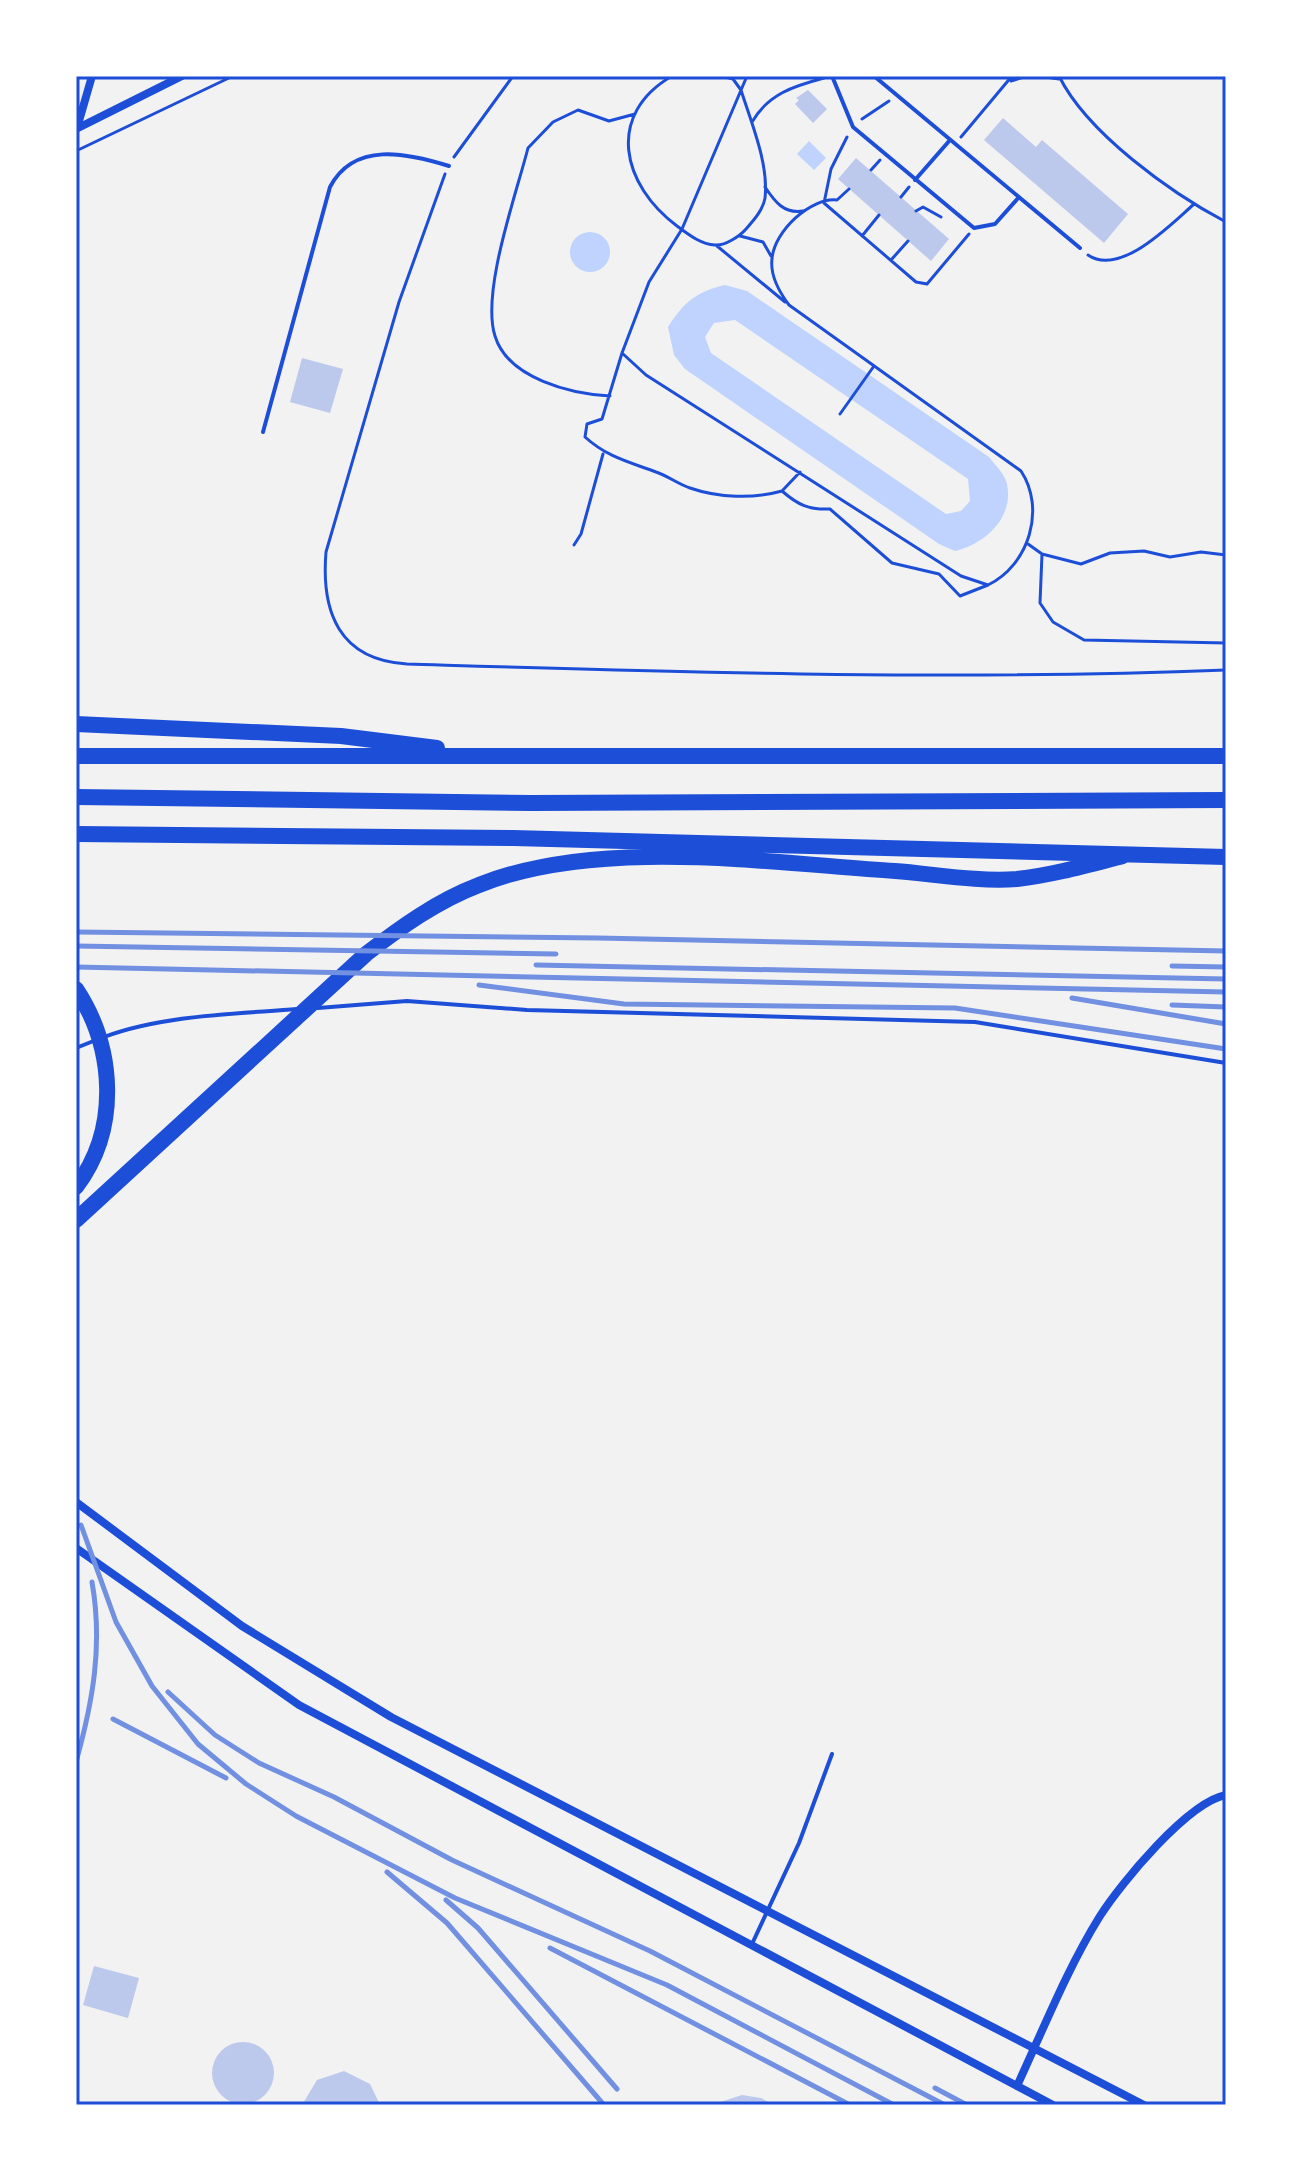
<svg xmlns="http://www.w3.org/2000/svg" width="1302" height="2181" font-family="'Titillium Web',sans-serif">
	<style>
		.water { fill: #bfd3fe; fill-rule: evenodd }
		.building { fill: #bdc9ec }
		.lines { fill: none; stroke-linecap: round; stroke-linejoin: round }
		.path { stroke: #1d4ed8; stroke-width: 3 }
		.service { stroke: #1d4ed8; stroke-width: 4 }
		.minor { stroke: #1d4ed8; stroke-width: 8 }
		.motorway { stroke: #1d4ed8; stroke-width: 16 }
		.rail { stroke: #7290e2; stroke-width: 5 }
		.neatline { fill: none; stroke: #1d4ed8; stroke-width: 3 }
	</style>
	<rect width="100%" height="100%" fill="#f2f2f2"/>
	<path class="water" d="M809,141L826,158L814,170L797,154Z
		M570 252a20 20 0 1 1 40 0a20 20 0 1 1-40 0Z
		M725,285L747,291L989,457C995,465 1005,474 1007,484C1014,518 985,544 955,551L939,544L685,369L674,355L668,327C684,302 696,292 725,285ZM735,320L968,479L970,501L961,511L946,514L711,353L705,337L714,323Z"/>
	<path class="building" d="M808,90L827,109L813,123L795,104L799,100L796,98Z
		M1003,118L1036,147L1042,140L1128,214L1104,243L984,140Z
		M856,158L949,239L931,261L838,179Z
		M302,358L343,369L330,413L290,402Z
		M94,1966L139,1978L128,2018L83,2005Z
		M212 2073a31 31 0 1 1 62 0a31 31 0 1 1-62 0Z
		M344,2071L370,2084L380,2105H302L317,2080Z
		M742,2095L761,2098L774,2105H711Z"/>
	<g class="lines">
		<path class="path" d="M672,76C605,115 622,185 677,226C688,234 700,244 715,245C725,246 740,236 746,229C754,220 763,210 765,198C769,164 751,122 741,90L733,79L721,76
			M747,76L682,229L649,282L622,353L646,375L961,576L988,585C1029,565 1046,509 1021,471L789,305C780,293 770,275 772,259C774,231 811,197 837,200L849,189
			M1039,76L1059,79
			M1059,76C1087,133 1171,193 1226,222
			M1011,81L1027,76
			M862,119L889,101
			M752,122C768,94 794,86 824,78
			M847,137L831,169L824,203L916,282L927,284L969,234
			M961,137L1012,76
			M76,151L233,76
			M454,157L513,76
			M871,170L880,160
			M445,174L399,302L326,552C321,612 339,660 407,664C680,672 953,681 1226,670
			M765,187C775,202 784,214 803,211
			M901,197L909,187
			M916,211L923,207L941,217
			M740,236L763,242L771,256
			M862,236L879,215
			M717,246L785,302
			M1088,255C1120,277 1170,225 1193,205
			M891,260L908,241
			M622,353L602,419L587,424L585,437C607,457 629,462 656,472C668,476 678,484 690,488C719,498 753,499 782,491C798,505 809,510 830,509L892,563L939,574L960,596L988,585
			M610,396C572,394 508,379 495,336C481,292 516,195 528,148L553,122L578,110L609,121L635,114
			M840,414L874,366
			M782,491L800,472
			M1028,544L1042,554L1040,603L1053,622L1084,640L1226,643
			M574,545L581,534L603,454
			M1042,554L1081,564L1110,553L1144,551L1170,557L1201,552L1226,555"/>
		<path class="service" d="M832,76L853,127L974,228L995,224L1019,197
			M874,76L1080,248
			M915,180L950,140
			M263,432L330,187C354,141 407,153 449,166
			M318,1008L407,1001L527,1010L975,1022L1226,1063
			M104,1037C163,1015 235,1014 297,1009
			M76,1048L96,1040
			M752,1944L799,1843L832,1754"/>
		<path class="minor" d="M77,128L92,76
			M76,129L182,76
			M76,1502L242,1626L391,1717L1144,2105
			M76,1548L299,1705L1053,2105
			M1017,2086C1043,2030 1067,1969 1100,1916C1121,1883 1188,1802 1226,1795"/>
		<path class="motorway" d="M76,724L341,736L437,748
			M76,756H1226
			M76,797L531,803L1226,800
			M76,834L513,838L1226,857
			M76,989C115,1048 120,1129 76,1187
			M76,1220L366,954C401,927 437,901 479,885C597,837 770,863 895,871C934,874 978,882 1017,879C1053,875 1088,865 1123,856"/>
		<path class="rail" d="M76,932L598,938L1226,951
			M76,946L556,954
			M536,965L1226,979
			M1172,966L1226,967
			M76,967L1226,992
			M479,985L624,1004L955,1008L1226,1049
			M1072,998L1226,1024
			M1172,1005L1226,1007
			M81,1525L116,1622L152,1686L198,1744L246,1784L296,1816L455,1898L667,1985L894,2105
			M76,1604V1670
			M168,1692L215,1735L259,1763L334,1797L452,1860L650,1951L945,2105
			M113,1719L226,1778
			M76,1762C93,1701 103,1645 92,1582
			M387,1872L447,1923L604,2105
			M446,1900L478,1928L617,2089
			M550,1948L850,2105
			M935,2088L967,2105"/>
	</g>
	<rect width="1302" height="2181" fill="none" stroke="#ffffff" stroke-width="156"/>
	<rect x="78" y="78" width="1146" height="2025" class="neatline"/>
</svg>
